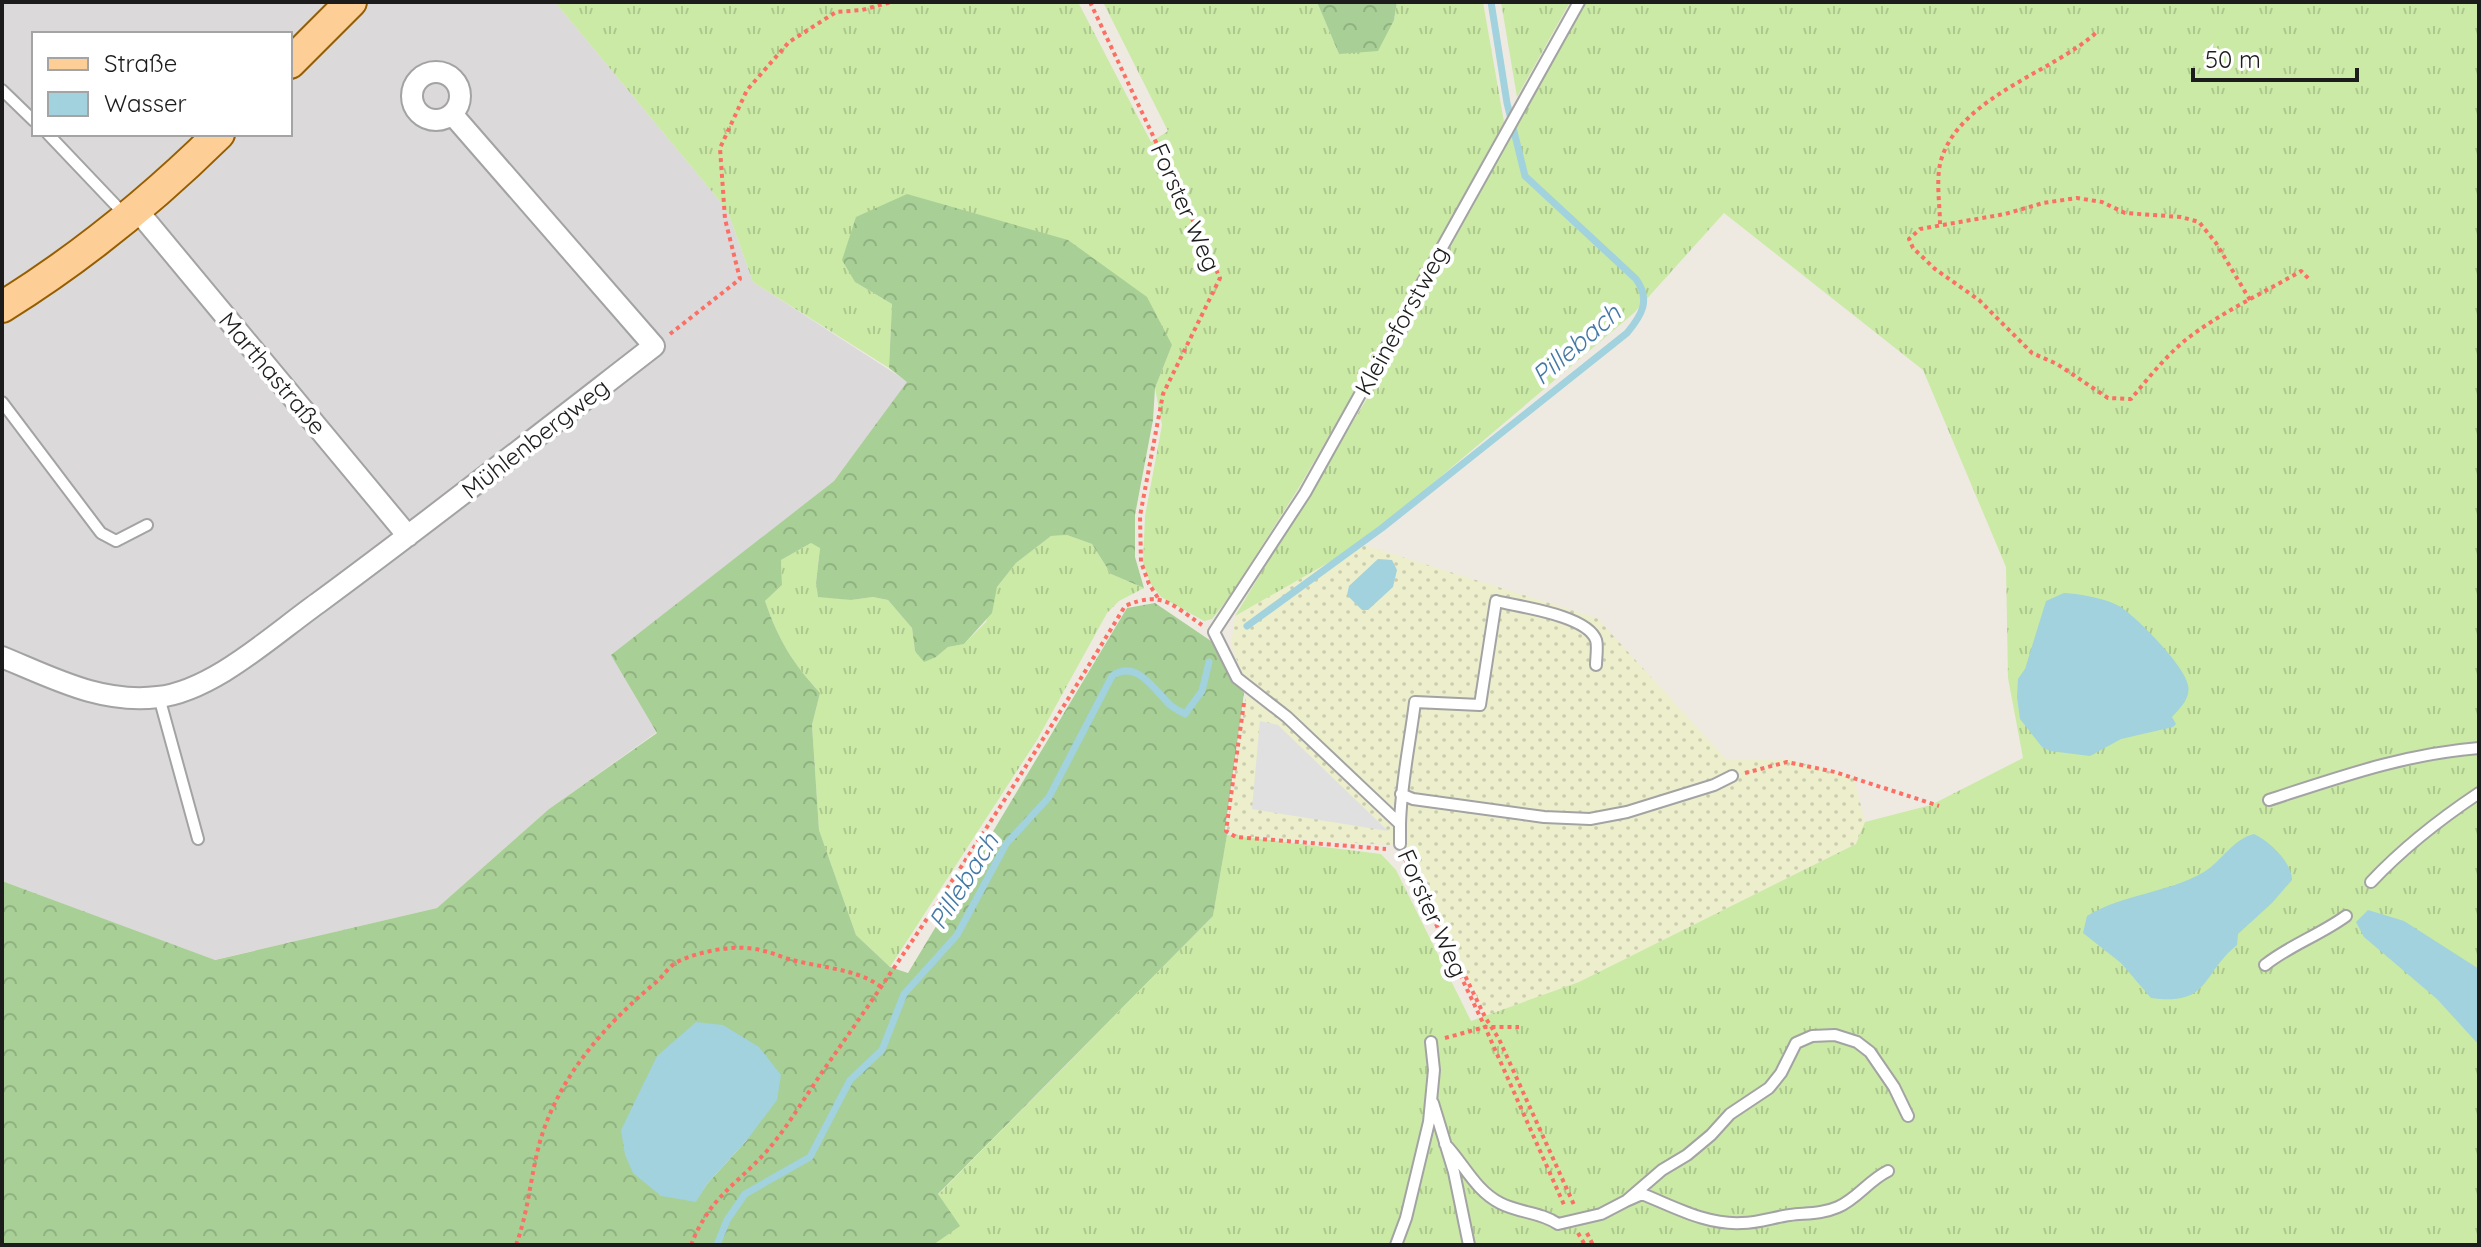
<svg xmlns="http://www.w3.org/2000/svg" width="2481" height="1247" font-family="Quicksand,sans-serif">
	<style>
		.residential { fill: #dbd9d9; fill-rule: evenodd }
		.farmland { fill: url(#farmland-dots) }
		.grass { fill: url(#grass-tufts) }
		.forest { fill: url(#forest-crowns); fill-rule: evenodd }
		.parking { fill: #e0e0e0 }
		.water { fill: #a1d2dd }
		.lines { fill: none; stroke-linecap: round; stroke-linejoin: round }
		.stream { stroke: #a1d2dd; stroke-width: 7 }
		.service-casing { stroke: #a3a3a3; stroke-width: 14 }
		.minor-casing { stroke: #a3a3a3; stroke-width: 24 }
		.primary-casing { stroke: #955e00; stroke-width: 34 }
		.path { stroke: #fc6f65; stroke-width: 4; stroke-dasharray: 4 4; stroke-linecap: butt }
		.service { stroke: #fff; stroke-width: 10 }
		.minor { stroke: #fff; stroke-width: 20 }
		.primary { stroke: #fece97; stroke-width: 30 }
		.labels { text-anchor: middle; dominant-baseline: central; stroke-width: 8; stroke-linejoin: round; paint-order: stroke }
		.street-label { font-size: 24px; fill: #1c1c1c; stroke: #fff }
		.water-label { font-size: 26px; font-style: italic; fill: #4479a6; stroke: #fff }
	</style>
	<defs>
		<pattern id="farmland-dots" width="8" height="8" patternUnits="userSpaceOnUse" patternTransform="scale(2)"><rect width="8" height="8" fill="#eceecc"/><path d="M2 2h.1M6 6h.1" fill="none" stroke="#caccaf" stroke-width="1.8" stroke-linecap="round"/></pattern>
		<pattern id="grass-tufts" width="24" height="20" patternUnits="userSpaceOnUse" patternTransform="scale(2)"><rect width="24" height="20" fill="#caeaa6"/><path d="M3 7l-1-3M5 7V3M7 7l1-3M15 17l-1-3M17 17v-4M19 17l1-3" fill="none" stroke="#adc88e"/></pattern>
		<pattern id="forest-crowns" width="20" height="18" patternUnits="userSpaceOnUse" patternTransform="scale(2)"><rect width="20" height="18" fill="#a8cf95"/><path d="M2 6a3 3 0 1 1 6 0M12 15a3 3 0 1 1 6 0" fill="none" stroke="#90b180"/></pattern>
	</defs>
	<rect width="100%" height="100%" fill="#eeeae2"/>
	<path class="residential" d="M2,2H555L719,200L729,215L753,282L908,382L834,481L612,655L657,732L549,809L437,908L214,960L2,881ZM34,34H290V134H34Z"/>
	<path class="farmland" d="M1361,544L1597,618L1726,759L1791,760L1854,778L1865,822L1856,844L1579,982L1487,1017L1403,846L1235,836L1227,829L1246,695L1284,719L1244,678L1231,645L1235,616Z"/>
	<path class="grass" d="M555,2H1078L1151,142L1168,131L1103,2H1317L1339,54L1394,20L1397,2H1483L1504,122L1397,319L1298,489L1230,596L1212,619L1204,621L1161,597L1150,583L1143,562L1145,516L1162,425L1155,388L1172,345L855,282L892,304L889,368L753,282L729,215L719,200Z
		M1501,2H1570L1517,97Z
		M1584,2H2479V1245H933L959,1226L938,1195L1213,916L1227,835L1381,854L1396,870L1471,1021L1579,982L1856,844L1865,822L1931,805L2023,758L2008,678L2006,567L1923,370L1724,213L1634,313L1361,544L1235,616L1374,387Z
		M1067,535L1092,544L1111,574L1144,588L1119,601L1107,613L1037,740L890,967L856,935L819,830L812,725L820,693C792,662 779,641 765,601L782,585L781,560L811,543L820,547L816,583L818,596L851,600L873,597L888,600L912,628L915,651L936,657L948,647L964,644L986,622L997,587L1016,563L1051,536Z"/>
	<path class="forest" d="M1317,2H1397L1394,20L1378,51L1339,54Z
		M907,194L1068,240L1147,297L1172,345L1155,388L1153,420L1135,515V557L1144,588L1111,574L1092,544L1067,535L1051,536L1016,563L997,587L992,613L964,644L948,647L936,657L924,662L915,651L912,628L888,600L873,597L851,600L818,597L816,583L820,548L811,543L781,560L782,585L765,601C779,641 792,662 820,693L812,725L819,830L856,935L890,967L908,973L1127,608L1155,603L1211,641L1244,693L1225,829L1227,835L1213,916L938,1194L960,1226L933,1245H2V881L215,960L437,908L549,809L657,733L611,655L834,481L907,382L889,368L892,304L855,282L842,260L856,217ZM759,1047L747,1140L707,1184L695,1202Z"/>
	<path class="parking" d="M1260,721L1278,725L1388,831L1252,809Z"/>
	<path class="water" d="M1378,559L1392,560L1397,570L1393,587L1368,610H1362L1347,595L1349,586Z
		M2064,593C2080,594 2105,598 2119,606C2136,616 2185,666 2188,685C2191,698 2180,708 2172,717L2176,724L2173,727L2121,739L2090,756L2050,751L2042,747L2020,719L2017,697L2018,679L2025,669L2046,601Z
		M2254,834C2269,841 2292,862 2292,880L2272,903L2238,934L2237,945C2201,974 2211,1006 2151,998L2121,963L2083,933L2087,916C2123,894 2168,893 2204,872C2222,861 2233,839 2254,834Z
		M2368,910L2404,921L2479,969V1045L2437,999L2364,937L2356,922Z
		M696,1022L723,1025L759,1047L781,1075L777,1100L747,1140L707,1184L696,1202L661,1196L633,1173L625,1155L621,1130L657,1056Z"/>
	<g class="lines">
		<path class="stream" d="M1247,626L1382,528L1627,333C1642,315 1651,300 1636,279L1525,176L1507,103L1491,2
			M717,1245L727,1220L745,1194L810,1157L850,1080L882,1050L904,994L957,935L1006,844L1049,797L1112,676C1136,659 1153,688 1169,704C1173,708 1180,711 1185,714L1202,691L1209,662"/>
		<g class="service-casing">
			<path id="service" d="M2,90L34,121
				M48,134L126,216
				M2,402L101,533L116,541L147,525
				M159,697L198,839
				M1401,794L1413,799L1544,817L1590,819L1627,812L1714,785L1732,776
				M2269,800C2340,777 2404,754 2479,748
				M1400,824C1401,783 1410,743 1415,702L1480,705L1496,601C1519,607 1587,615 1596,640C1598,646 1596,658 1596,665
				M1400,844V824L1287,717L1237,678L1214,632L1305,493L1579,2
				M2371,882C2403,848 2440,819 2479,793
				M2265,965C2290,945 2320,935 2346,916
				M1433,1103L1454,1172L1469,1245
				M1445,1144C1464,1164 1475,1190 1500,1203C1519,1213 1541,1212 1558,1224L1601,1214L1626,1201
				M1888,1171C1869,1180 1857,1199 1838,1207C1822,1214 1807,1213 1790,1215C1774,1217 1759,1223 1742,1223C1706,1225 1675,1207 1642,1194L1626,1201L1662,1170L1687,1155L1711,1135L1730,1114L1769,1088L1781,1073L1796,1043L1812,1036L1835,1035L1857,1042L1870,1052L1894,1087L1908,1116
				M1396,1245L1406,1218L1429,1122L1434,1070L1431,1042"/>
		</g>
		<g class="minor-casing">
			<path id="minor" d="M412 96a24 24 0 1 1 48 0a24 24 0 1 1-48 0Z
				M137,210L408,536
				M2,657C53,678 101,704 158,697C213,691 273,635 318,603C432,519 543,432 654,346L452,114"/>
		</g>
		<g class="primary-casing">
			<path id="primary" d="M290,63L351,2
				M2,307C81,258 152,200 219,134"/>
		</g>
		<path class="path" d="M1090,2L1220,278L1163,394L1140,516L1141,562L1149,584L1158,598
			M1940,224C1940,204 1935,177 1942,157C1963,96 2053,72 2097,32
			M2250,300L2216,243L2199,222L2181,217L2125,213L2102,202L2077,198L2043,203L2005,214L1920,229L1909,239L1913,248L1935,269L1979,300L2032,353L2057,364L2108,398L2131,399C2150,376 2169,352 2192,335C2226,310 2265,292 2301,271L2311,281
			M670,334L740,279L725,219L720,148L747,90L789,42L836,12L862,10L891,2
			M1244,703L1226,831L1236,837L1386,849
			M1745,773L1787,762L1835,772L1939,806
			M1405,859L1485,1027L1565,1207
			M1455,955L1485,1017L1499,1039L1575,1207
			M1445,1038L1485,1027H1519
			M1578,1233L1585,1245
			M1587,1233L1593,1245
			M516,1245C531,1205 531,1160 547,1121C569,1065 610,1021 655,983C663,977 668,967 677,962C700,951 735,944 760,950C770,952 779,956 789,959C819,968 857,968 881,987
			M691,1245C710,1197 734,1187 766,1152C788,1127 806,1095 825,1068C931,917 1030,763 1125,606C1162,590 1172,605 1202,625"/>
		<use href="#service" class="service"/>
		<use href="#minor" class="minor"/>
		<use href="#primary" class="primary"/>
	</g>
	<g class="labels">
		<g class="street-label">
			<text transform="translate(1186 207) rotate(66)">Forster Weg</text>
			<text transform="translate(1401 320) rotate(-61)">Kleineforstweg</text>
			<text transform="translate(273 373) rotate(50)">Marthastraße</text>
			<text transform="translate(535 438) rotate(-38)">Mühlenbergweg</text>
			<text transform="translate(1433 913) rotate(66)">Forster Weg</text>
		</g>
		<g class="water-label">
			<text transform="translate(1576 344) rotate(-41)">Pillebach</text>
			<text transform="translate(963 881) rotate(-58)">Pillebach</text>
		</g>
	</g>
	<rect width="2481" height="1247" fill="none" stroke="#1c1c1c" stroke-width="8"/>
	<rect x="32" y="32" width="260" height="104" fill="#ffffff" stroke="#a4a4a4" stroke-width="2"/>
	<rect x="48" y="58" width="40" height="12" fill="#fece97" stroke="#a4a4a4" stroke-width="2"/>
	<text x="104" y="72" font-size="24" fill="#1c1c1c">Straße</text>
	<rect x="48" y="92" width="40" height="24" fill="#a1d2dd" stroke="#a4a4a4" stroke-width="2"/>
	<text x="104" y="112" font-size="24" fill="#1c1c1c">Wasser</text>
	<path d="M2193 68v12h164v-12" fill="none" stroke="#1c1c1c" stroke-width="4"/>
	<text x="2205" y="68" font-size="24" fill="#1c1c1c" stroke="#ffffff" stroke-width="6" paint-order="stroke">50 m</text>
</svg>
